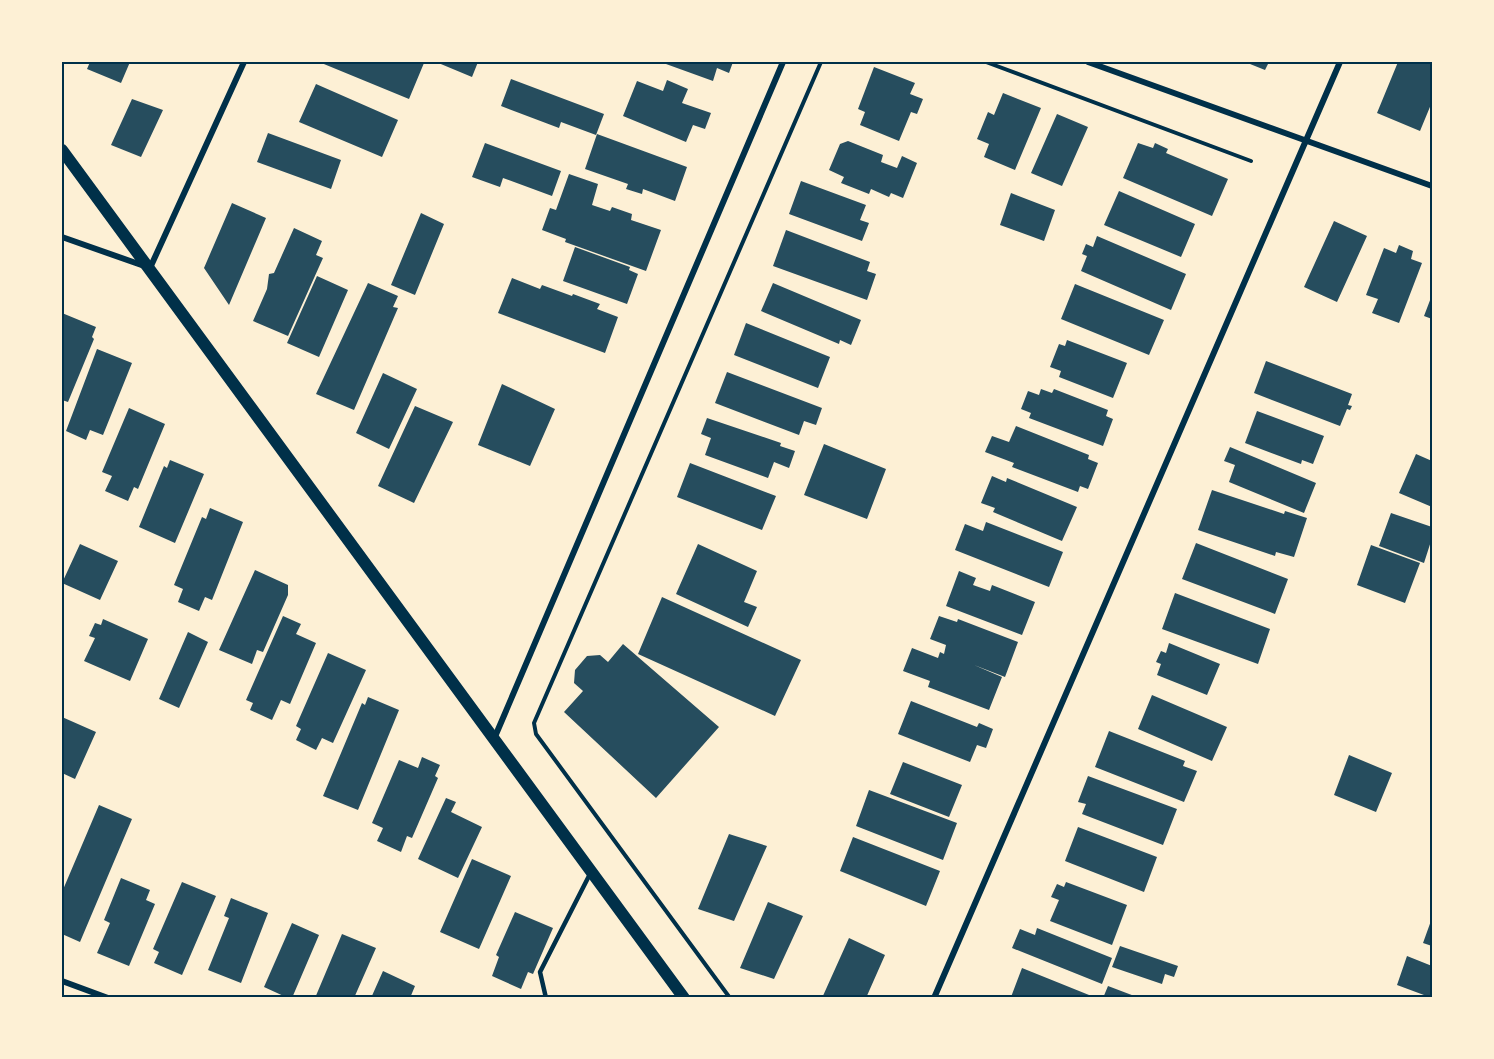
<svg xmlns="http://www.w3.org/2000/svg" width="1494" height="1059" font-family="'Public Sans',sans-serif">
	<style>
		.building { fill: #264d5e }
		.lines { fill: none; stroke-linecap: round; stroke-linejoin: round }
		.path { stroke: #003049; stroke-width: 4 }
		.service { stroke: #003049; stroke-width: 4.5 }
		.minor { stroke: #003049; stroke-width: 6 }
		.secondary { stroke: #003049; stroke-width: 12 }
		.neatline { fill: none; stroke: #003049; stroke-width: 2 }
	</style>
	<rect width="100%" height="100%" fill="#fdf0d5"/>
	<path class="building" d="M90,62H130L121,83L87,69Z
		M319,62H419L424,63L409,99Z
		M436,62H478L472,77Z
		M667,62H733L729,73L717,68L713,81L666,64Z
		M1245,62H1269L1265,70Z
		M1398,62H1432V102L1420,131L1377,113Z
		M874,67L915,83L910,94L923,99L917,114L911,112L899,141L860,125L865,112L858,109Z
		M511,79L604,114L596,135L561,122L559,128L501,106Z
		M667,80L688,89L682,103L711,113L705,129L693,125L686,142L623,116L637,81L663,91Z
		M316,84L398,120L382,157L299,122Z
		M1003,93L1041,108L1015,170L984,157L989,144L977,139L988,112L994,115Z
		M132,99L163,110L141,157L111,145Z
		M1057,114L1088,127L1062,186L1031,173Z
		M268,133L341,160L331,189L257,162Z
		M597,134L687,167L675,201L643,189L642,194L626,189L628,184L585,169Z
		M848,141L883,155L881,162L897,168L902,156L917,163L903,198L891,193L889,197L871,189L869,194L841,183L844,177L829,170L840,144Z
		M485,143L561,171L552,196L503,178L500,187L472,177Z
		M1138,143L1153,148L1155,143L1168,149L1166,153L1228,179L1212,216L1123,178Z
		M569,174L598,184L592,205L610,211L612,207L632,214L631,220L661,230L646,271L565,242L566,239L542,230L550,208L556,210Z
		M801,181L866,205L860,220L869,223L862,241L789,214Z
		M1119,191L1195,224L1181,257L1104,225Z
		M1011,193L1055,210L1044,241L1000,225Z
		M232,203L266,218L229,305L204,268Z
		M421,213L444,224L415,295L391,285Z
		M1334,221L1367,236L1337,302L1304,287Z
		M294,228L322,241L316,255L323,258L288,336L253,321L267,289L269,274L274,273Z
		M786,230L870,262L867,271L876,274L867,300L773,266Z
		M1097,236L1186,274L1171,310L1081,271L1087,256L1082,254L1086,244L1093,247Z
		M1399,245L1413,251L1411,259L1422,263L1399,323L1372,313L1378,299L1366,295L1384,248L1396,253Z
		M575,247L630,267L629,270L638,274L627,304L563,281Z
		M317,276L348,290L319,357L287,343Z
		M512,278L540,289L542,285L572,296L573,294L600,304L597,309L618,317L605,353L498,313Z
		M368,283L398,296L393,307L398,308L354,410L316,394Z
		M773,283L861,320L851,345L840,340L839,344L761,311Z
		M1075,284L1164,320L1149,355L1061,319Z
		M1432,295V319L1424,316Z
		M62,313L96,327L92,337L94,339L68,402L62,400Z
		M746,323L830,357L818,388L734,355Z
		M1067,340L1127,363L1113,398L1059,377L1061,371L1050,367L1059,344L1065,346Z
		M97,349L132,363L103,435L90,430L86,440L66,431Z
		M1266,361L1352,394L1348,405L1352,406L1350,410L1347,409L1340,426L1254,393Z
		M727,372L822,408L816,425L804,421L799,435L715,403Z
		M383,373L417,389L389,449L356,433Z
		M502,384L555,409L530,466L478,445Z
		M1041,389L1052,393L1054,389L1108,410L1106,416L1113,419L1103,446L1029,418L1031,413L1021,409L1028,391L1039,395Z
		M415,406L453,422L414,503L378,486Z
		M129,408L165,424L138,489L134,487L128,501L105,491L112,476L102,472Z
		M1257,411L1324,436L1313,464L1302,460L1301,464L1245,443Z
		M707,418L781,443L780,446L795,451L789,468L774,462L768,478L705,455L711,438L701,434Z
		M1016,426L1089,455L1088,459L1098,463L1088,489L1080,486L1078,492L1012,467L1014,463L985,452L992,436L1009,442Z
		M824,444L886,469L867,519L804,495Z
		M1230,447L1316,483L1304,513L1229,482L1235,465L1224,461Z
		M1416,454L1432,461V507L1399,493Z
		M170,460L204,474L175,543L139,527L164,466L167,468Z
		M690,463L776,496L762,530L677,497Z
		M992,476L1006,482L1007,478L1077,507L1062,541L993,512L995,508L981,503Z
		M1212,490L1284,514L1285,511L1307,518L1294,557L1276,552L1275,556L1198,530Z
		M210,508L243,522L212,600L205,597L199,611L178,602L183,589L174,585L202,517L206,519Z
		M1391,513L1432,527V538L1424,563L1379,546Z
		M986,522L1063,552L1049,587L955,550L965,524L983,531Z
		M1196,543L1288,579L1275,614L1182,579Z
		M80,544L118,561L100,600L62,583Z
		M698,544L757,571L744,602L757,607L748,627L676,594Z
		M1371,545L1420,563L1405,603L1357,585Z
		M255,570L288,585V595L263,652L257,650L252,664L219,650Z
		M959,571L976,578L973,585L990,591L992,585L1035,602L1022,635L946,606Z
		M1175,593L1270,629L1258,664L1162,629Z
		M662,597L801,660L775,716L638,654Z
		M283,616L301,624L296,634L316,643L290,704L281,700L272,720L250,710L253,703L246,700Z
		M939,616L957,622L958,619L1018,642L1005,677L974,665L1002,677L989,710L928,687L930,681L903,671L912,648L938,658L940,652L944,654L946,645L930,639Z
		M103,619L148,639L130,681L84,661L95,638L89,636L95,623L101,625Z
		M188,632L208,642L179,708L159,699Z
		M1169,643L1220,664L1207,695L1157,675L1161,664L1156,662L1161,651L1166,653Z
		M623,644L719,727L656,798L564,712L583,691L574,683L575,670L587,656L600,655L608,662Z
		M328,653L366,670L333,743L322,738L316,750L296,740L301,729L296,726Z
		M1152,695L1227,727L1212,761L1138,729Z
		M368,697L399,710L358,810L323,796L362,703L365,705Z
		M911,701L977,727L979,723L993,729L986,748L977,745L970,762L898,734Z
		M62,717L96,732L75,779L62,773Z
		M1109,731L1185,761L1183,766L1197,771L1184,802L1095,767Z
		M1349,755L1392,773L1376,812L1334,795Z
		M422,757L440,765L435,776L438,778L412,838L407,836L401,852L377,841L383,828L372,823L399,760L418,768Z
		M903,762L962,785L949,817L890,794Z
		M1088,776L1177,809L1163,845L1082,814L1086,804L1078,802Z
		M869,790L957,823L943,860L856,826Z
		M446,798L456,802L451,812L482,827L458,878L418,859Z
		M99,805L132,819L80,942L62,934V892Z
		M1078,827L1157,857L1144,892L1065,861Z
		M729,834L767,846L734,921L698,909Z
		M853,837L940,871L926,906L840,871Z
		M472,859L511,876L479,949L440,932Z
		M121,878L150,890L146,900L155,904L129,966L97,953L110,923L104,920Z
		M182,882L216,896L182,975L154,963L159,952L153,949Z
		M1066,882L1127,905L1112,945L1050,921L1059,900L1051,897L1057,884L1064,887Z
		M231,898L268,913L241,983L208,970L229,918L224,916Z
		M768,902L803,916L774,979L740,968Z
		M515,912L553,928L533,974L528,972L521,989L492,976L499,957L496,955Z
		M1432,918V946L1423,943Z
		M292,923L319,935L292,998H288L264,987Z
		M1037,928L1112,958L1102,984L1012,948L1020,929L1035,935Z
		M342,934L376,948L354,998H315Z
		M849,938L885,955L866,998H822Z
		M1120,946L1178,966L1174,977L1165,974L1162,984L1112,967Z
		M1407,956L1432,966V998L1397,985Z
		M1022,968L1094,997V998L1011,997Z
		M383,971L415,986L410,998H371Z
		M1108,986L1137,997V998H1103Z"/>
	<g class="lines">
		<path class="path" d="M986,62L1251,161
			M730,998L536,734L534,723L821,62"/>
		<path class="service" d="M546,998L540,972L591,872"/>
		<path class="minor" d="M1088,62L1432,186
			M62,237L150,268L244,62
			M494,739L783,62
			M62,981L108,998
			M934,998L1340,62"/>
		<path class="secondary" d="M62,150L684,998"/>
	</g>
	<rect width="1494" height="1059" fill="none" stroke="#fdf0d5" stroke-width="126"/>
	<rect x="63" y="63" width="1368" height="933" class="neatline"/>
</svg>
